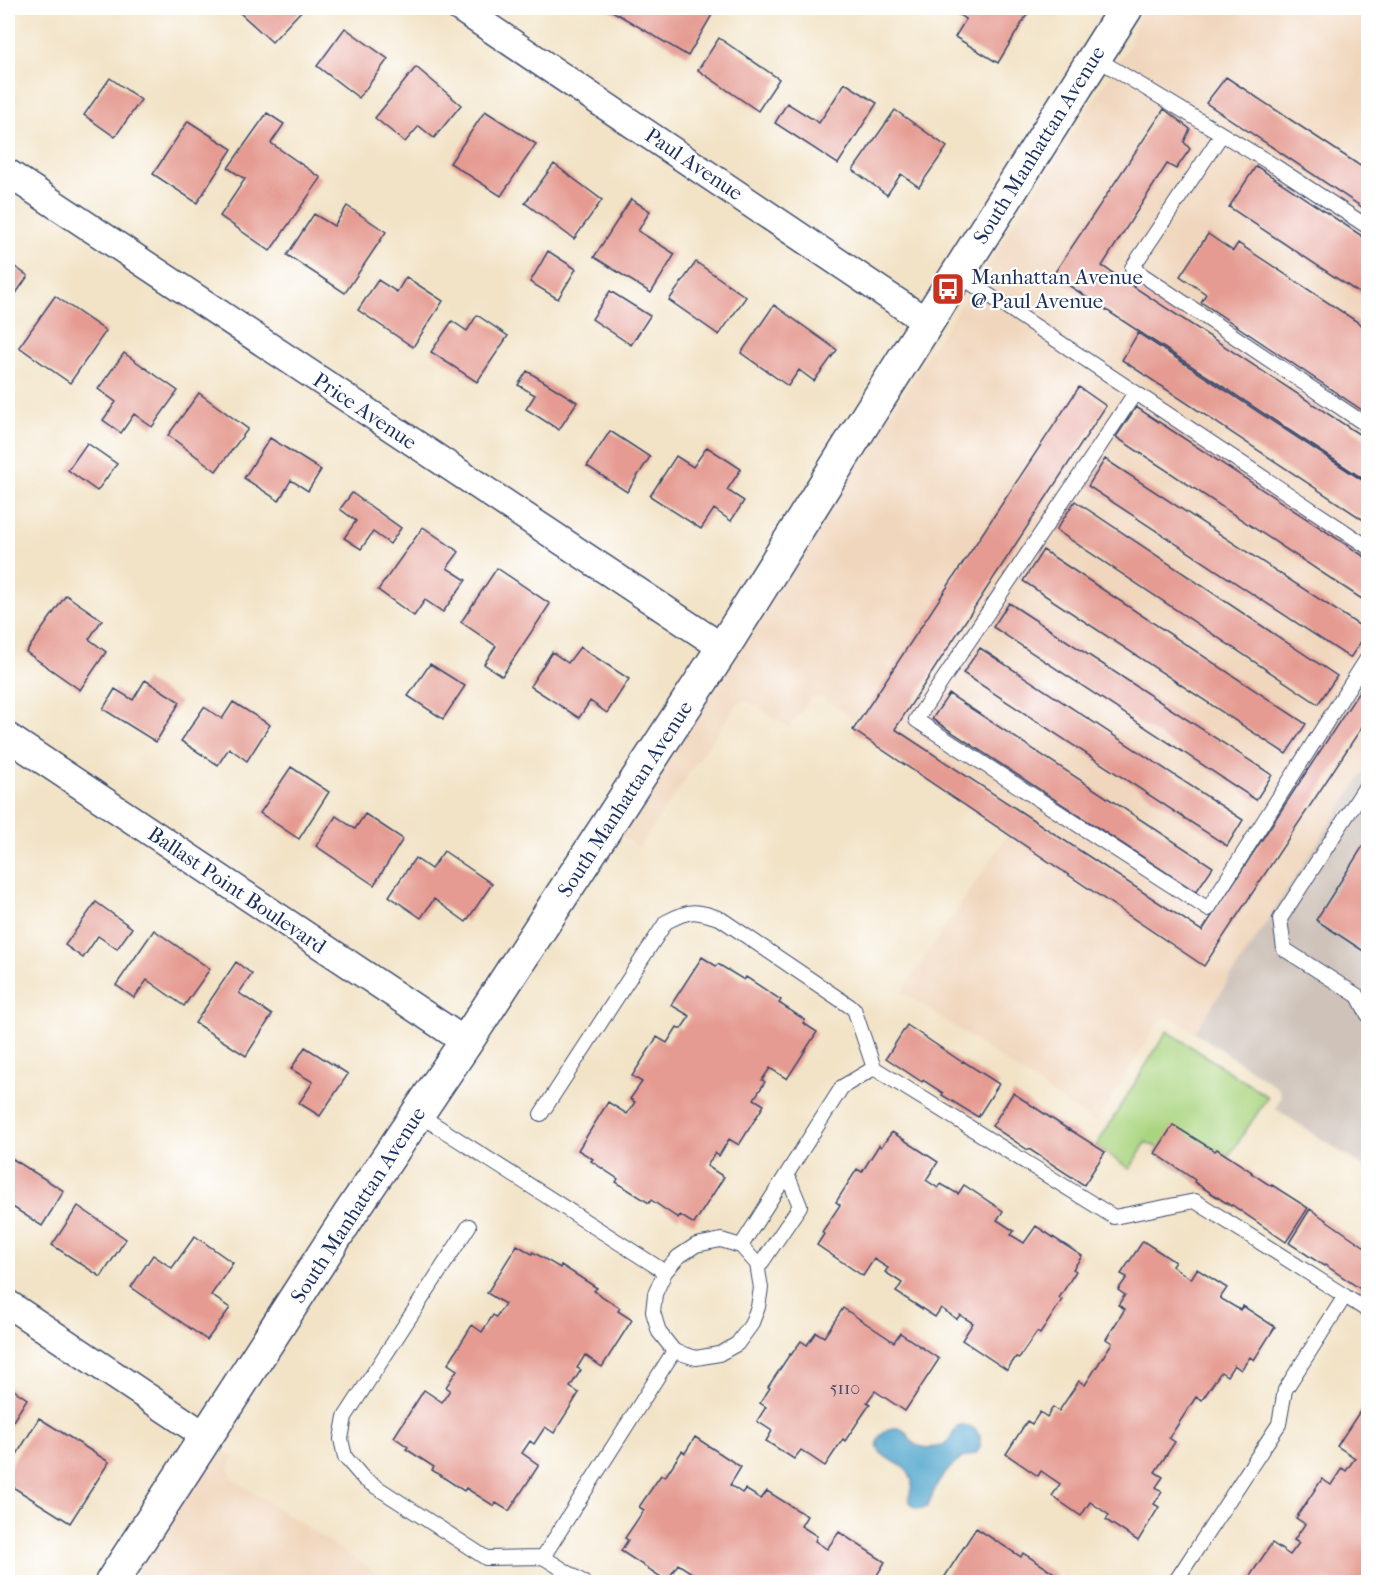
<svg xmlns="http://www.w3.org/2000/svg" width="1376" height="1590" font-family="'IM FELL French Canon',serif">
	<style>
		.built { fill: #f0d6bc }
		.industrial { fill: #cec2b9 }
		.green { fill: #aad580; stroke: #62826f; stroke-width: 1.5 }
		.water { fill: #50a5cc; stroke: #366a95; stroke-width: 1.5 }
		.building { fill: #e59b92 }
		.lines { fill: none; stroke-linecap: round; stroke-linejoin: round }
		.service-casing { stroke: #3b4a6e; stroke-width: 16 }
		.minor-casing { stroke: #3b4a6e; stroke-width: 30 }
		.tertiary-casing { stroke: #3b4a6e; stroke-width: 36 }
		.service { stroke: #fff; stroke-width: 14 }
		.minor { stroke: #fff; stroke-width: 27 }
		.tertiary { stroke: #fff; stroke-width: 33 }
		.labels { text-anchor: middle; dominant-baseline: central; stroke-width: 4.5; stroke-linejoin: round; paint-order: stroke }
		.number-label { font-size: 18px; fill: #4e4a6b }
		.street-label { font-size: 21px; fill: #1b2f5e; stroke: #fff }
		.poi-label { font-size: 21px; fill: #1b2f5e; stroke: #fff; text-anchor: start }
	</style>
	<rect width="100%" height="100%" fill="#fff"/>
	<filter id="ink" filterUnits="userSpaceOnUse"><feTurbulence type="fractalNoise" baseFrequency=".0167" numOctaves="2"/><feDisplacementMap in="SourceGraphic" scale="12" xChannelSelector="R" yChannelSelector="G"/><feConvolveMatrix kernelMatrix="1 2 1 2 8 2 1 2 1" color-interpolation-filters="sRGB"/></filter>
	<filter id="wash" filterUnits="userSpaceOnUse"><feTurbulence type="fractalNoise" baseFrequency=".008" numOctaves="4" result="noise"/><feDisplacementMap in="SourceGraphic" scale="24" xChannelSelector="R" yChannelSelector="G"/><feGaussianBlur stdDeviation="1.35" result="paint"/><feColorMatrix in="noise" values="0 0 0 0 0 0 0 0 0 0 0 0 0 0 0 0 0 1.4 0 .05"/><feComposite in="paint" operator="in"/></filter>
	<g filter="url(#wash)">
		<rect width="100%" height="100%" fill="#f2e3c6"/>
		<path class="built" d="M1143,8H1368V765L1195,1032L1175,1019L1167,1017L1163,1019L1156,1025L1096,1124L902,991L1005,839L1007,835V826L1002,820L821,697L812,698L809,700L789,728L752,703L745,701L737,704L639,847L619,835L809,538L1129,46L1138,16Z
			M219,1447L234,1457L229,1469L232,1477L235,1480L390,1582H130Z"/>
		<path class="industrial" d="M1368,765V1170L1276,1109L1281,1096L1278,1088L1195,1032Z"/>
		<path class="green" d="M1167,1031L1268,1097L1228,1157L1216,1149L1195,1180L1155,1153L1158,1148L1146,1142L1130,1169L1096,1146Z"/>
		<path class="water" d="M963,1425L973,1428L977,1432L980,1437V1448L976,1453L962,1458L949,1469L937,1484L927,1507C922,1508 918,1510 914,1507C904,1500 913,1490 912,1481C911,1478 909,1474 908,1472C900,1460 868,1457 880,1436C885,1428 897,1425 904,1431C909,1434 909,1438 912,1442C919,1449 935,1449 943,1445C950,1441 953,1433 957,1426Z"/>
		<g id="blocks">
			<path class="building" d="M246,8H304L272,42L240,13Z
				M607,8H716L688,56Z
				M946,8H1031L998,63L955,37L966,19Z
				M345,28L388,59L359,98L317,66Z
				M719,38L779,79L758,111L698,70Z
				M416,67L461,105L434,138L419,126L405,142L375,118Z
				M1226,77L1368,171V211L1206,103Z
				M110,78L141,100L115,137L84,115Z
				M845,83L877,103L838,164L775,123L787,103L819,123Z
				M1164,109L1190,129L1184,142L1190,149L1176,169L1167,164L1102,266L1368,440V482L1053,275Z
				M895,110L947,147L919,187L901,174L887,195L853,170Z
				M485,111L536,144L501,196L450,163Z
				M267,113L284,124L271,143L321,178L270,251L220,216L245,179L228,168Z
				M188,121L232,149L197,203L153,174Z
				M554,164L602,200L574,239L525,203Z
				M1256,166L1368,240V299L1229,207Z
				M631,199L650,211L638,231L675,254L651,293L594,257Z
				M347,206L386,232L345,293L287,255L314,214L334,226Z
				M1208,234L1233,251L1238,243L1368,329V414L1201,302L1206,294L1180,276Z
				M548,251L576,269L558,299L530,282Z
				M8,262L28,276L8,305Z
				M696,262L746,297L719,335L669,300Z
				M406,277L443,301L413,347L358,310L378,280L397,292Z
				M610,291L650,316L631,345L592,319Z
				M55,296L106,331L70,383L19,347Z
				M774,305L837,350L814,381L799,370L788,386L741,353Z
				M477,315L508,336L477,382L431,352L452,321L467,331Z
				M1138,333L1368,484V523L1122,360Z
				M124,353L178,391L152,427L134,414L121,433L103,420L116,402L98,389Z
				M527,371L577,402L559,430L526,409L535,395L518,385Z
				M1079,387L1106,406L895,729L1202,931L1368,678V718L1204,966L853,730Z
				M199,393L248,429L216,471L168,435Z
				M1136,407L1368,559V603L1116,437Z
				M610,431L650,457L627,492L587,466Z
				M270,438L321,470L308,491L291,480L279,501L244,478Z
				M87,443L117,464L97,491L68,470Z
				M707,447L741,469L727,490L744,501L731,521L714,509L701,529L650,496L676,456L693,467Z
				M1105,459L1368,631L1350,658L1088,486Z
				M352,493L401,528L390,544L373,532L361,549L344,538L356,521L340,509Z
				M1075,501L1337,676L1318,704L1056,530Z
				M423,527L459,552L447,568L466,580L443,612L425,600L414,616L378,590Z
				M1043,550L1306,724L1286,754L1023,581Z
				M497,568L550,604L502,676L484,664L496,646L461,622Z
				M66,595L102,620L89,639L106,652L80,690L26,652Z
				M1009,603L1272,775L1256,800L993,627Z
				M580,647L629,679L607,713L590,701L579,718L530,686L552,652L568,663Z
				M980,648L1243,820L1227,846L963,673Z
				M430,664L465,686L443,719L408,696Z
				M145,680L180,702L156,742L103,709L115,689L133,700Z
				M949,694L1213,867L1196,892L932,719Z
				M233,702L270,725L247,761L229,748L218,765L181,741L204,707L222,719Z
				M291,767L329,792L299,839L260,813Z
				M365,814L403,839L374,885L316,846L336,816L355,829Z
				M1368,838V954L1316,920Z
				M444,851L492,884L466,922L434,899L421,918L389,896L415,858L431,869Z
				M96,902L132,928L117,949L98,936L83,958L65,945Z
				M154,930L210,969L184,1006L147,980L134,998L116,985Z
				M702,957L716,966L718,964L744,980L746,977L781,1000L779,1003L805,1020L803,1023L817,1032L787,1079L770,1068L762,1080L765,1082L754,1099L764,1105L739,1145L729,1139L719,1156L715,1153L707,1166L724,1177L694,1224L680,1215L678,1218L651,1200L649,1203L616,1182L618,1179L591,1161L593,1159L578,1150L608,1102L627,1114L635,1102L630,1099L642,1082L632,1076L657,1037L667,1043L677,1027L681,1029L690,1016L671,1005Z
				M236,962L252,974L239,993L272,1015L246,1056L195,1023Z
				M907,1025L962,1062L963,1061L999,1084L978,1117L942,1095L943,1093L923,1080L922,1082L886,1058Z
				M305,1047L348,1074L320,1116L299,1103L313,1082L291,1069Z
				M1013,1093L1069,1130V1129L1105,1152L1084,1185L1029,1149L1028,1150L992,1126Z
				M1173,1125L1215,1151L1217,1149L1252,1172L1251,1173L1271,1186L1272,1185L1308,1208L1286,1242L1232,1205L1231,1206L1194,1182L1195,1180L1155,1153Z
				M892,1132L938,1162L926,1180L938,1188L941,1184L958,1194L964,1185L1003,1211L997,1220L1014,1231L1011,1235L1024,1243L1036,1226L1082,1256L1073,1269L1076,1271L1059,1298L1062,1300L1040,1334L1037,1332L1019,1358L1016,1357L1007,1370L962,1340L973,1323L960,1315L957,1319L941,1308L935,1317L896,1292L902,1283L885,1272L888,1268L874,1259L863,1276L817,1245L824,1234L822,1232L840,1205L836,1202L857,1169L862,1172L879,1145L881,1147Z
				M8,1156L64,1191L42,1226L8,1204Z
				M78,1206L126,1239L101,1277L52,1245Z
				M1310,1209L1365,1247L1366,1245L1368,1247V1294L1325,1265L1324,1266L1289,1243Z
				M195,1236L233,1263L211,1295L230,1308L207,1340L131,1287L153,1255L172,1268Z
				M1143,1241L1175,1262L1172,1266L1191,1279L1197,1269L1227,1288L1220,1298L1240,1310L1243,1306L1275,1327L1254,1360L1250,1357L1241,1370L1234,1365L1227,1376L1221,1372L1202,1400L1196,1397L1169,1438L1175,1442L1155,1472L1163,1477L1156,1487L1162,1492L1154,1504L1159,1507L1138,1541L1106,1520L1109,1515L1090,1502L1081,1516L1052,1496L1060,1484L1041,1471L1038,1476L1006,1454L1027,1421L1032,1424L1040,1412L1047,1417L1053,1407L1059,1411L1079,1381L1085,1385L1112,1343L1106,1339L1125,1309L1118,1305L1125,1295L1118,1290L1127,1277L1121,1274Z
				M517,1245L532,1254L533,1252L560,1268L561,1265L597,1288L594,1291L620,1308L618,1311L632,1320L602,1367L585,1355L577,1368L581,1370L570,1387L579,1393L554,1433L545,1427L534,1444L530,1441L522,1453L539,1465L509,1511L496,1503L494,1506L466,1488L464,1491L432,1470L434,1467L406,1449L408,1447L394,1437L424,1390L442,1402L450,1390L446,1387L457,1370L448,1364L472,1325L482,1332L493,1315L496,1317L505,1304L487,1293Z
				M843,1308L894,1342L900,1333L939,1359L905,1411L875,1391L867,1402L870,1404L845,1441L843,1439L825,1466L801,1450L794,1459L766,1441L772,1431L757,1421L766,1407L760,1403L770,1388L768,1387L790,1354L791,1355L801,1341L807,1345L816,1332L824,1337Z
				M8,1386L27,1399L8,1429Z
				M1368,1399V1582H1246L1272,1543L1290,1555L1299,1543L1294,1540L1305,1524L1296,1518L1322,1479L1331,1485L1342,1468L1346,1471L1355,1458L1337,1446Z
				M39,1418L109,1462L70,1523L8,1484V1469Z
				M695,1437L741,1467L730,1485L742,1493L745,1489L761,1499L767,1491L807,1516L801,1526L817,1536L815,1541L827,1549L839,1532L885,1562L877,1575L880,1577L876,1582H696L689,1578L692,1573L678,1564L667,1581L621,1551L628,1540L625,1538L644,1510L639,1507L661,1475L665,1477L682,1451L685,1453Z
				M976,1528L1021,1557L1023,1553L1056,1574L1053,1579L1059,1582H944L942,1581Z"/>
		</g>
	</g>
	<g filter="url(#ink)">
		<use href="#blocks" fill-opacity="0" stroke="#3b4a6e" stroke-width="1.5"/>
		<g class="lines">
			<g class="service-casing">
				<path id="service" d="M1094,57L1275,166L1368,227
					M1222,134L1132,268L1368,426
					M957,274L1368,547
					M1135,393L916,720L1208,909L1368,657
					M1368,783L1280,919L1284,949L1358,996L1368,1015
					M418,1114L665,1272
					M541,1114L666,922C691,909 695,910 721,919L854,1009L874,1068L1114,1217L1195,1201L1345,1296
					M469,1226L345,1417L341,1439L345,1457L364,1479L486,1558L543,1557L583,1582
					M721,1240L741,1246L757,1264L761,1288L758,1307L751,1325L737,1344L719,1354L696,1358L674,1351L659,1332L653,1312L655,1294L665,1272L678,1257L696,1245Z
					M741,1246L842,1087L874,1068
					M758,1268L800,1206L787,1174
					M543,1557L674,1351
					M1175,1582L1279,1424L1285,1390L1345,1296L1368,1311"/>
			</g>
			<g class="minor-casing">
				<path id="minor" d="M460,8L927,322
					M8,173L723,648
					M8,737L466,1042
					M8,1304L207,1437"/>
			</g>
			<g class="tertiary-casing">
				<path id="tertiary" d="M112,1582L350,1214L466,1042L723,648L864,422L1126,8"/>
			</g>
			<use href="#service" class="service"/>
			<use href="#minor" class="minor"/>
			<use href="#tertiary" class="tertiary"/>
		</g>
	</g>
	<defs>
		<g id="bus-square" transform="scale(1.725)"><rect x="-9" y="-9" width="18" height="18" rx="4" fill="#c8321e" stroke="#fff"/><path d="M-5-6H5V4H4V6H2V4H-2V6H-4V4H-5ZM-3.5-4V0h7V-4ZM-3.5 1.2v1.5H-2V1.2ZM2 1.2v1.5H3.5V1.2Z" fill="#fff"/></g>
	</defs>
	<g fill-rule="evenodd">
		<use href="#bus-square" x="948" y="289"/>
	</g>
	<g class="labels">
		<g class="number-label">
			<text x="845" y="1388">5110</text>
		</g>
		<g class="street-label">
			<text transform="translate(1039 145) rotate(-58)">South Manhattan Avenue</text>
			<text transform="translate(694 164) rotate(34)">Paul Avenue</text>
			<text transform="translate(365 411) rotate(34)">Price Avenue</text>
			<text transform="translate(625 799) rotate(-57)">South Manhattan Avenue</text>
			<text transform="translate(237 890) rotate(34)">Ballast Point Boulevard</text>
			<text transform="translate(358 1205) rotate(-57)">South Manhattan Avenue</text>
		</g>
		<g class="poi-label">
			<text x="971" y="277">Manhattan Avenue<tspan x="971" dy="24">@ Paul Avenue</tspan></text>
		</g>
	</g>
	<rect width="1376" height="1590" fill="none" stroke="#fff" stroke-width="30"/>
</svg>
